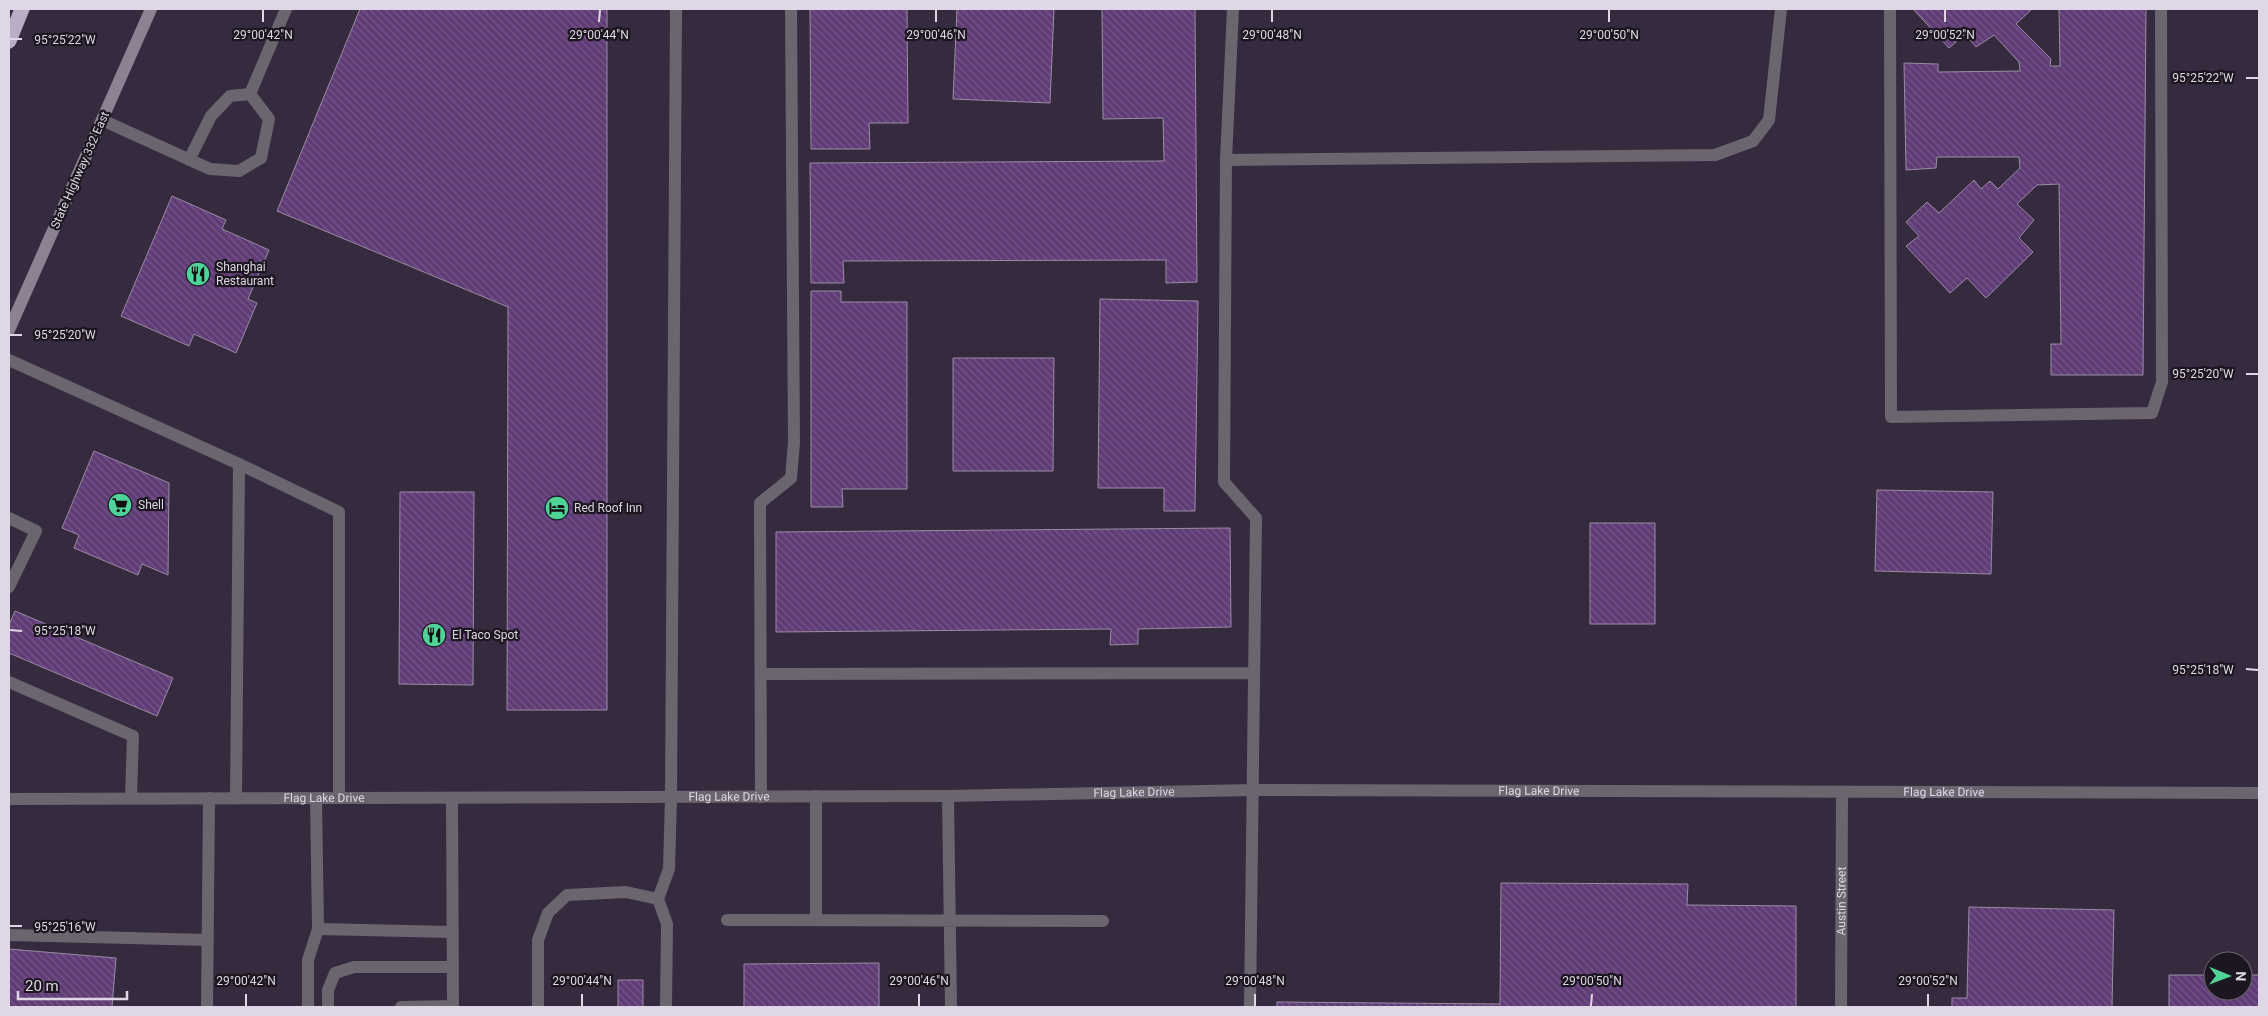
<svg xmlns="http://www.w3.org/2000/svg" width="2268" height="1016" font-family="Roboto,sans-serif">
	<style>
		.building { fill: url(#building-back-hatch); stroke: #9a8ca5 }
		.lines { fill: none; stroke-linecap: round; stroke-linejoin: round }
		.service { stroke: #6b6570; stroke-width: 12 }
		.minor { stroke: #6b6570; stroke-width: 12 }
		.secondary { stroke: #8c8293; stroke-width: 12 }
		.motorway { stroke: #bcadc7; stroke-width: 15 }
		.ticks { fill: none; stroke: #dfd7e5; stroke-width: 2 }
		.labels { text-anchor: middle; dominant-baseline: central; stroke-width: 4.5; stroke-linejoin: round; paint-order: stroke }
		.street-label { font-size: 12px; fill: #dfd7e5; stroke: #1b161f }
		.poi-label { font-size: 12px; fill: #dfd7e5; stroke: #1b161f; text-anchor: start }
		.ticks-label { font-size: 12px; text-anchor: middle; fill: #dfd7e5; stroke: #1b161f; stroke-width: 4.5; stroke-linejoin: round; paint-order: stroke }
	</style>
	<defs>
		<pattern id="building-back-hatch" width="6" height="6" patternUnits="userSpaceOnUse" patternTransform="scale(1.25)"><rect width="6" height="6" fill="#5f3c76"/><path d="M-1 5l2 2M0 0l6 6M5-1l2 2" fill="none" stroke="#765789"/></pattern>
	</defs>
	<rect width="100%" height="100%" fill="#362a3f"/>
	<path class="building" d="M360,9H607V710H507L508,307L277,211Z
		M810,9H907L908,123H869L870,149H811Z
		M957,9H1054L1050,103L953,99Z
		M1102,9H1195L1197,282L1166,283V260L843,261L844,283H811L810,163L1164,161L1163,118L1103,119Z
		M1913,9H2032L2016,24L2051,59L2050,66H2060L2059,9H2146L2143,375H2051V344H2061L2059,184L2037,185L2017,204L2034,220L2019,238L2033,252L1986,298L1967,278L1950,293L1906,246L1919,236L1906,222L1927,202L1939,213L1974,180L1981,189L1990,181L1998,189L2020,168L2019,157H1937L1936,168L1906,170L1904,63L1938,64V72L2020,71L2019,62L1994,35L1976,47L1965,34L1949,48Z
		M172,196L226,220L222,229L269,250L248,299L257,303L236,353L194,334L189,346L121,316Z
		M811,291H841V302H907V489H842L843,507H811Z
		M1100,299L1198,301L1195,511H1164V488H1098Z
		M953,358H1054L1053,471H953Z
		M94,451L169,483L168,575L142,564L138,575L74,548L79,535L62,528Z
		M1877,490L1993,492L1991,574L1875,571Z
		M400,492H474L473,685L399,684Z
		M1590,523H1655V624H1590Z
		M1230,528L1231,627L1138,629V644L1110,645L1111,629L776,632V532Z
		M15,611L173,678L157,716L9,653V625Z
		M1501,883L1688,884L1687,905L1796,906V1007H1277V1002L1500,1004Z
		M1969,907L2114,910L2112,1007H1952V998H1967Z
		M9,949L116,958L112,1007H9Z
		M879,963V1007H744V964Z
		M2169,975H2213V991H2243V975H2259V1007H2169Z
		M618,980H643V1007H618Z"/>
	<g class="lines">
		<path class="service" d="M1890,9L1891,417L2152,413L2162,382L2161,9
			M250,94L286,9
			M102,120L210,169L239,171L261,158L269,119L250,94L230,96L211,116L189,160
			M1226,160L1233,9
			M9,360L239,464L236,798
			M239,464L339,512V798
			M9,518L36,531L9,587
			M761,674L1254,673
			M9,682L133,736L131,798
			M948,796L951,1007
			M761,797L760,503L791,478L794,443L791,9
			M452,798L453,1007
			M658,899L669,869L671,797L676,9
			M727,920L1103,921
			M816,920V796
			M318,929L453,932
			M9,935L208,940
			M207,1007L209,798
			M308,1007V960L318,929L316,798
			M328,1007V990L335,973L354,967H453
			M401,1007L453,1006
			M538,1007V940L548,913L567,895L626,892L658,899L667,924L666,1007
			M1250,1007L1256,518L1224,482L1226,160L1715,155L1753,141L1769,120L1781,9"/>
		<g class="minor">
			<path id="s1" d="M9,799L948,796L1253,790L2259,793"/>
			<path id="s2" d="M1841,1007L1842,794"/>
		</g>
		<path class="secondary" d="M9,330L151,9"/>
		<path class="motorway" d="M9,41L22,9"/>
	</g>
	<path class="ticks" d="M263,22V10M599,22L600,10M936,22V10M1272,22V10M1609,22V10M1945,22V10M10,39H22M2246,78H2258M10,335H22M2246,374H2258M10,630L22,631M2246,669L2258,670M10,926H22M246,1006V994M582,1006V994M919,1006V994M1255,1006V994M1591,1006L1592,994M1928,1006V994"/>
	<defs>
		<g id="restaurant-disc" transform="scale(1.25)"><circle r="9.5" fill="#50d398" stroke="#1b161f"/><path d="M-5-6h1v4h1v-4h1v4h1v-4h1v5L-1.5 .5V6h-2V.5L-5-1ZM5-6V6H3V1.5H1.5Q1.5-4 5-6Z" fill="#111"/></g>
		<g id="supermarket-disc" transform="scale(1.25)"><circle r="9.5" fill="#50d398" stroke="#1b161f"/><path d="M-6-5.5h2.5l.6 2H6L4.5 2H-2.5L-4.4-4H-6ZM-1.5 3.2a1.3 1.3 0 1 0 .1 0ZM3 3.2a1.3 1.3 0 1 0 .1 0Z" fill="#111"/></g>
		<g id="hotel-disc" transform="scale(1.25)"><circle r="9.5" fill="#50d398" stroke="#1b161f"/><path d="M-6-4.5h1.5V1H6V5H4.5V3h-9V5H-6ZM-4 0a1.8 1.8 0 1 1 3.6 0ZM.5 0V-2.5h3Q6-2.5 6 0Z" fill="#111"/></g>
	</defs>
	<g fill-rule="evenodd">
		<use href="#restaurant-disc" x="198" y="274"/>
		<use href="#supermarket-disc" x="120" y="505"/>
		<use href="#hotel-disc" x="557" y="508"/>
		<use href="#restaurant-disc" x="434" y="635"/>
	</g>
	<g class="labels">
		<g class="street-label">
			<text transform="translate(80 170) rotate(-66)">State Highway 332 East</text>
			<text stroke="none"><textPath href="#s1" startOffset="1530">Flag Lake Drive</textPath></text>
			<text stroke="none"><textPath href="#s1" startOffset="1125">Flag Lake Drive</textPath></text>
			<text stroke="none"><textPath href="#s1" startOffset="1935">Flag Lake Drive</textPath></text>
			<text stroke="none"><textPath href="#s1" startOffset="720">Flag Lake Drive</textPath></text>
			<text stroke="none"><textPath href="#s1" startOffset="315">Flag Lake Drive</textPath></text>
			<text stroke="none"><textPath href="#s2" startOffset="106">Austin Street</textPath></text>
		</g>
		<g class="poi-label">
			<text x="216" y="267">Shanghai<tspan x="216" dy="14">Restaurant</tspan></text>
			<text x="138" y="505">Shell</text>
			<text x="574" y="508">Red Roof Inn</text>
			<text x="452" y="635">El Taco Spot</text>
		</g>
	</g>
	<g class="ticks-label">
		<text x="263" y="39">29°00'42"N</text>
		<text x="599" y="39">29°00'44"N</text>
		<text x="936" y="39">29°00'46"N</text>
		<text x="1272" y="39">29°00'48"N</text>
		<text x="1609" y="39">29°00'50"N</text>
		<text x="1945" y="39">29°00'52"N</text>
		<text x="65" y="44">95°25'22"W</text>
		<text x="2203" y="82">95°25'22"W</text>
		<text x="65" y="339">95°25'20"W</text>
		<text x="2203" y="378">95°25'20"W</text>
		<text x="65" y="635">95°25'18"W</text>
		<text x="2203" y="674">95°25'18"W</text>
		<text x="65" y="931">95°25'16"W</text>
		<text x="246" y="985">29°00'42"N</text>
		<text x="582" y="985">29°00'44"N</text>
		<text x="919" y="985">29°00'46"N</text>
		<text x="1255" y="985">29°00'48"N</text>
		<text x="1592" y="985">29°00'50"N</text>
		<text x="1928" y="985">29°00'52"N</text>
	</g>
	<rect width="2268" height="1016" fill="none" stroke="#dfd7e5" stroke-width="20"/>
	<g transform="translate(2228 976) rotate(91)"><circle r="24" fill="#1b161f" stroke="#69636e"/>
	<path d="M0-4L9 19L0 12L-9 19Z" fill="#50d398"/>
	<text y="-8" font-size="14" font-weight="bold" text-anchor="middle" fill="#dfd7e5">N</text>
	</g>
	<path d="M18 991v8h109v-8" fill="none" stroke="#dfd7e5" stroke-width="2.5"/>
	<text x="25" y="991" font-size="15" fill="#dfd7e5" stroke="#1b161f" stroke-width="4" paint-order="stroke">20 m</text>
</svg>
